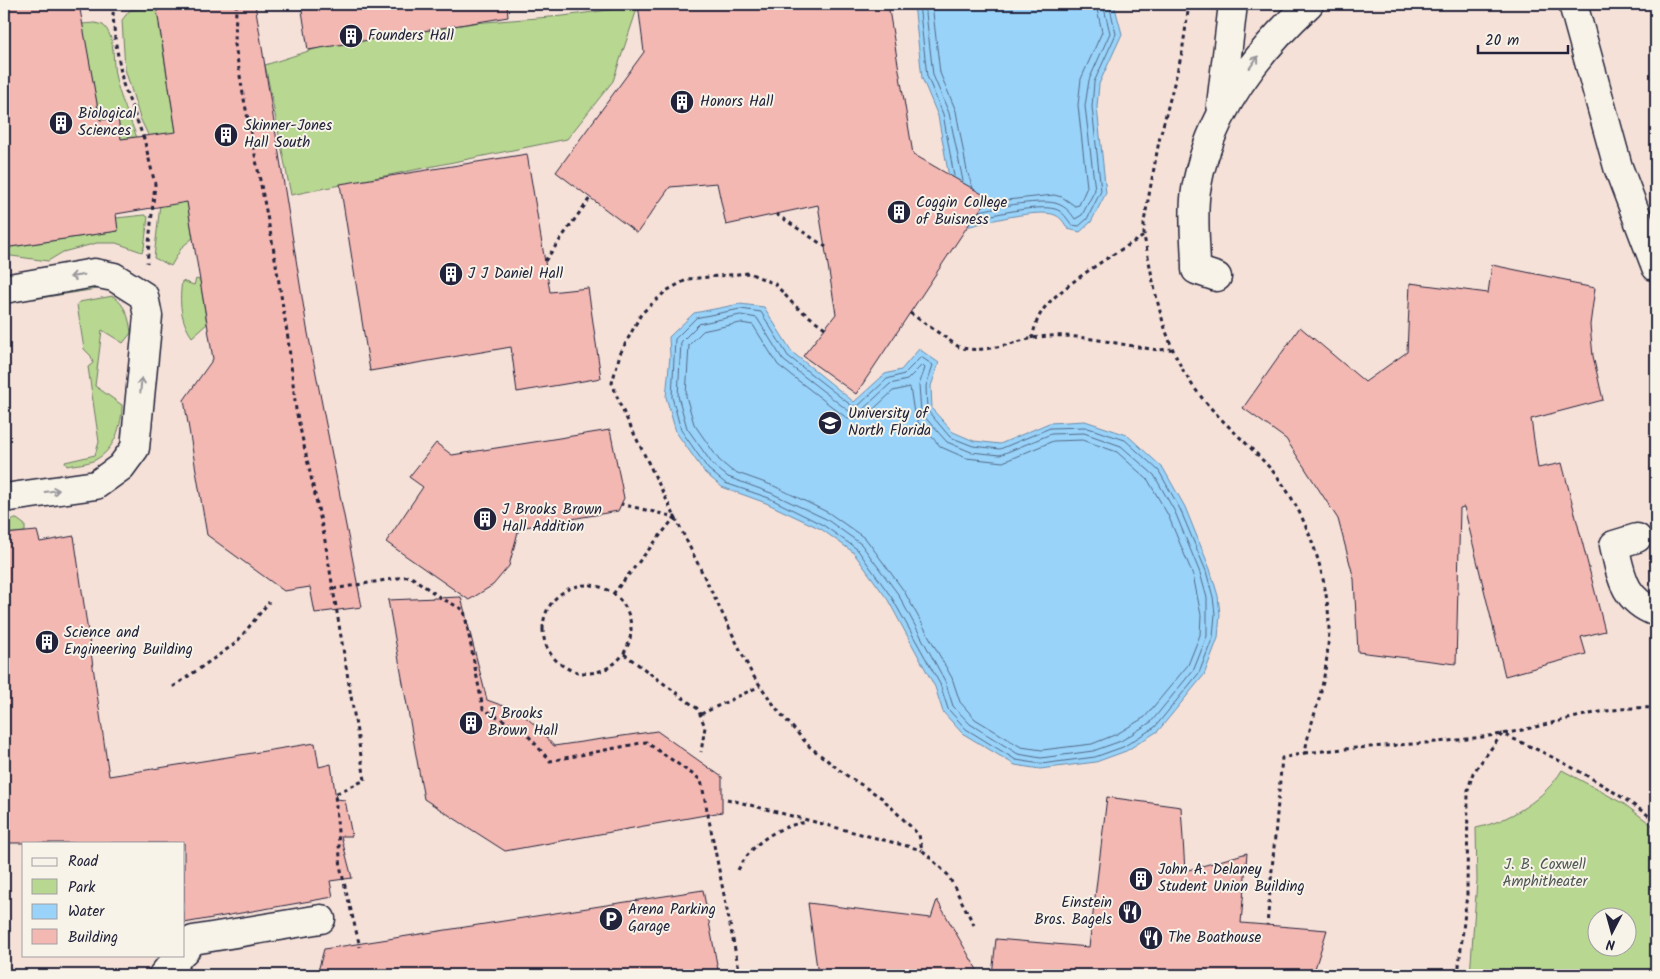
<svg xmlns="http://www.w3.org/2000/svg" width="1660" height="979" font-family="Kalam,sans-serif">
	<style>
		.built { fill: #f6e1d8; fill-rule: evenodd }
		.green { fill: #b8d790; stroke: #6d7c66; fill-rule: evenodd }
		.water { fill: #99d3f9; stroke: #698cad }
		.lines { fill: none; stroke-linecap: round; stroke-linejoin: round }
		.shore { stroke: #526987; stroke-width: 1 }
		.building { fill: #f4b8b3; stroke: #22223b }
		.minor-casing { stroke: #22223b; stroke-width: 31 }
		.path { stroke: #22223b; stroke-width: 3; stroke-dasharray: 4 4; stroke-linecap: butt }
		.minor { stroke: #f7f3e8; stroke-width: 28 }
		.oneway { stroke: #97959a }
		.labels { text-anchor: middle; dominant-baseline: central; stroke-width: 4; stroke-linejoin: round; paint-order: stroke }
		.poi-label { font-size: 15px; fill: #22223b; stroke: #f7f3e8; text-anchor: start }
		.park-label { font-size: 15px; fill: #4f5854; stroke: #f7f3e8 }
	</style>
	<rect width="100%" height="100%" fill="#f7f3e8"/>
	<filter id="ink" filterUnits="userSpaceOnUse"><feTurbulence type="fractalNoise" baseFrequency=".02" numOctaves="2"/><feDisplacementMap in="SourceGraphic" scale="10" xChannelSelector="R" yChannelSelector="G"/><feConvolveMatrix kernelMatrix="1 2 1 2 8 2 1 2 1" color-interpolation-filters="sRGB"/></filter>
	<g filter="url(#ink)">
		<path class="built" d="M4,4H1656V975H4ZM24,843H184V955H24ZM1598,916H1628V946H1598Z"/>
		<path class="green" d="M158,6L170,11L159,25L193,238L182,247L171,266L154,258L161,195L151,141L140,118L125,69L122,20L130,10Z
			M638,6L613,81L567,139L291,195L265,65L318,48L473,23L563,16Z
			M95,23L103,25C116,37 112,58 115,74C119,98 131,119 138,141L136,149L134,137L121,139L100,120L82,24Z
			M145,215L148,217L144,248L142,252L116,243H97L63,252L48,261L4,255V248L118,231L116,218Z
			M196,279L200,280L207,324L192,337C180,320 179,301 182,281L194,285Z
			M89,288L97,289L34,299V297Z
			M113,296C126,306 129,317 131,333L123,343L102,330L95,386L122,405C122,425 115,450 95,460C87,464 76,464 67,466L65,462L95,455L99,442L88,367L93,363L91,356L84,349L77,305L79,302Z
			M17,519L25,525V532L5,534L4,520Z
			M1562,770L1624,804L1656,828V975H1470L1477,880L1476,828C1509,821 1545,799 1562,770ZM1598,916H1628V946H1598Z"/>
		<path class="water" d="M914,4H1114L1122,34L1099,84L1097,107L1106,193L1091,222L1080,232L1068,229C1064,223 1062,218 1055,215C1039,208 985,222 967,227L949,177L938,116L922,78Z
			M740,304L764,307L792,352L854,402L885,374L901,370L919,349L939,363L931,386L932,409L953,432L974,441L1000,444L1049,423L1085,421L1127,435L1163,468L1185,507L1210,569L1218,596L1220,614L1218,638L1204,675L1158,731L1126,751L1096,762L1040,769L1015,765L962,733L943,712L935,687L888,600L853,552L821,529L766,503L722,487L705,473L676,432L666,397L670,356L669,337L694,313Z"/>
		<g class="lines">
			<path class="shore" d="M919,4L927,76L943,114L954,176
				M925,4L933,75L949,113L963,181
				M932,4L940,73L956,111L967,171L973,188
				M988,202L1054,195L1062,197L1075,206L1079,205L1087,187L1078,105L1081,79L1102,32L1096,4
				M980,211C996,207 1044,198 1058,204C1066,207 1071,213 1075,219L1082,215L1095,190L1085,106L1089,80L1110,33L1103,4
				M974,219C993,215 1037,204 1055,209C1063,211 1067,219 1072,225L1079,226L1087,219L1101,191L1092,107L1094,82L1116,34L1109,4
				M741,309L761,312L788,356L852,406H858L887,379L904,374L921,357L933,365L926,386L927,410L950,437L973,446L1000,449L1050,428L1085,427L1125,440L1159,471L1180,509L1206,571L1213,597L1215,614L1213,637L1199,673L1155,727L1123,747L1095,757L1041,764L1016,760L966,729L948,709L940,684L892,598L857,549L823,525L769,498L725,483L708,469L681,430L672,397L675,339L696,318Z
				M741,315L757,318L783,360L850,412L861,411L890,384L907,380L922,365L925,368L919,385L921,413L947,442L971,452L1000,455L1051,434L1084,433L1121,446L1154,475L1175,512L1200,573L1207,598V636L1194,669L1151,722L1121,741L1093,751L1041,758L1018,754L970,724L953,706L945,681L898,594L861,544L826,519L771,493L728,477L713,465L687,428L678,396L681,342L699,324Z
				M741,323L753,325L778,365L848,419H863L893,391L910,387L914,413L918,422L941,447L966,458L1003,462L1053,441L1083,440L1117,452L1148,480L1168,515L1193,575L1201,615L1200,635L1188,665L1145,717L1117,734L1092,744L1042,750L1021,747L975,719L960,702L952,678L904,591L866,539L829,513L774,486L732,471L719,460L694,424L686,396L689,345L703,331Z"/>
		</g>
		<path class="building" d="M4,4H79L100,120L118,118L121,139L176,132L156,4H255L307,328L362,607L315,613L310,587L284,591L207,535L184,400L213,359L187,202L116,214L118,231L4,248V166L9,165L4,126Z
			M301,4H507L508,17L308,50Z
			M638,4H888L913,154L989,198L967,227L856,394L803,356L836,314L818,205L726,225L717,183L670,187L637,233L556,172L644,52Z
			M527,154L550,292L588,288L601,378L517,392L511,347L370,371L340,184Z
			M1492,265L1570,281L1569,283L1595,288L1590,325L1593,356L1603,400L1531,419L1538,468L1562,463L1605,631L1581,637L1586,654L1505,676L1464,507L1460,508L1456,664L1358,652L1354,579L1338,519L1286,439L1243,408L1300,327L1365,382L1407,352L1410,283L1488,293Z
			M610,430L624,498L618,511L519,528L509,566L493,585L469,600L386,542L423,487L409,477L436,443L452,455Z
			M37,531L40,542L74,536L109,776L315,743L319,767L331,764L336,799L345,800L352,836H341L352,878L330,881L333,897L184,923V843H4V534Z
			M461,597L487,700L520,712L537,727L554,746L657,731L722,777V812L505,851L424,799L388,600Z
			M1107,797L1181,807L1185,871L1247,853L1241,923L1327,930L1313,975H992L996,939L1089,947Z
			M703,890L719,975H317L324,949Z
			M937,900L980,975H818L808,903L931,918Z"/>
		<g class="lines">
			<g class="minor-casing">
				<path id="minor" d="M1573,4L1618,167L1656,267
					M1221,105L1233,4
					M1217,277L1196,270C1196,244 1192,215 1196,190C1208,116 1256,53 1309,4
					M4,289L94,273L114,277L144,296L148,316L135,448L121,467L96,485L4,498
					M1637,538L1614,545C1621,575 1623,600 1656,612
					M184,951L193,940L321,919
					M163,975L180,955"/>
			</g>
			<path class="path" d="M114,4L113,15L115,39L123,84L144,139L155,184L147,263
				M238,4L236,7L235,45L243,94L273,246L288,338L296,410L324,535L365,780L335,794L341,870L360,947
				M1189,4L1182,53L1159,141L1144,222V236C1154,285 1161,337 1189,380C1210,413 1242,437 1268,466C1304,504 1327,572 1329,623C1329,644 1326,670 1321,691C1316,712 1308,731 1305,753L1282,758L1267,925
				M776,214L826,247
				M545,261L590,198
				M910,313L959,347C989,356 1020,337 1050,336C1079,334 1127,346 1158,350L1174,349
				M825,328L795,306L775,284L749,273L688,279L666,291L641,314L620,354L612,383L621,407L752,674L779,712L810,747L846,775L882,798L919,835L922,850L948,875L974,925
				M1032,339C1034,330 1036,321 1041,313C1054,290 1119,250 1144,236
				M543 629a44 44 0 1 1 88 0a44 44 0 1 1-88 0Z
				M333,589L410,576L441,598L464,610L483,709L525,732L550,761L646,742L701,780L740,975
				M613,594L675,517L621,504
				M624,654L698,709L705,727L701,752
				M173,687L236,643L269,602
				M701,714L760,686
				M1305,753C1371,745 1437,745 1502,734C1554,725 1603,705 1656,708
				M727,799L922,850
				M738,870C753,842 776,827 806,822
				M1458,975L1467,894L1468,790L1473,773L1502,734C1557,757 1609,786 1656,821"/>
			<use href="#minor" class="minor"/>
		</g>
		<defs><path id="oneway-shaft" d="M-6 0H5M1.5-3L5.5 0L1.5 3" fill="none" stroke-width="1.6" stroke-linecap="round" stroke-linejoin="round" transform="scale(1.25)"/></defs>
		<g class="oneway">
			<use href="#oneway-shaft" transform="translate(1254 62) rotate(-54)"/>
			<use href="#oneway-shaft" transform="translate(77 276) rotate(170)"/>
			<use href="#oneway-shaft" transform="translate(141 385) rotate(-85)"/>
			<use href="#oneway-shaft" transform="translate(52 491) rotate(-8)"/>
		</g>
	</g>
	<defs>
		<g id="building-disc" transform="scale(1.25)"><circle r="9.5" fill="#22223b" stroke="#f7f3e8"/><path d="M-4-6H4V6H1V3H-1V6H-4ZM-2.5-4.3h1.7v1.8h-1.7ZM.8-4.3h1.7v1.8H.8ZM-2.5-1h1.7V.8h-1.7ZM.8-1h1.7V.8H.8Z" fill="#fff"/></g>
		<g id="university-disc" transform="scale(1.25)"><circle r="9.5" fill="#22223b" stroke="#f7f3e8"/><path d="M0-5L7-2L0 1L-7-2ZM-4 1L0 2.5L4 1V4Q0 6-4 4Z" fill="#fff"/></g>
		<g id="restaurant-disc" transform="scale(1.25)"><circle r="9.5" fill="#22223b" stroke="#f7f3e8"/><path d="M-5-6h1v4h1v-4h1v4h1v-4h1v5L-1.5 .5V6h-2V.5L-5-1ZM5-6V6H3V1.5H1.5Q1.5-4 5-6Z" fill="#fff"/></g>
		<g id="parking-disc" transform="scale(1.25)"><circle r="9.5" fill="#22223b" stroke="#f7f3e8"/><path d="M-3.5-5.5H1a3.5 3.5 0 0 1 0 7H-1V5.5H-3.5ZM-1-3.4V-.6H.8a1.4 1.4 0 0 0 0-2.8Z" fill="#fff"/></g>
	</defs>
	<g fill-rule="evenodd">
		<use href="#building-disc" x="351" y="36"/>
		<use href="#building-disc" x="682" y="102"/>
		<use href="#building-disc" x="61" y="123"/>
		<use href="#building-disc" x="226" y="135"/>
		<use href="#building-disc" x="899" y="212"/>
		<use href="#building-disc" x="451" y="274"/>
		<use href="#university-disc" x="830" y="423"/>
		<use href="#building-disc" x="485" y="519"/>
		<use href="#building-disc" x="47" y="642"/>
		<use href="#building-disc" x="471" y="723"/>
		<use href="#building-disc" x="1141" y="879"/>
		<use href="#restaurant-disc" x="1130" y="912"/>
		<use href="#parking-disc" x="611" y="919"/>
		<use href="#restaurant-disc" x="1151" y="938"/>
	</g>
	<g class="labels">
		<g class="poi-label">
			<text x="368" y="36">Founders Hall</text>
			<text x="700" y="102">Honors Hall</text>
			<text x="78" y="114">Biological<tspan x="78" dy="17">Sciences</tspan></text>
			<text x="244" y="126">Skinner-Jones<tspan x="244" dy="17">Hall South</tspan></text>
			<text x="916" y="203">Coggin College<tspan x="916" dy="17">of Buisness</tspan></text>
			<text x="468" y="274">J J Daniel Hall</text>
			<text x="848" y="414">University of<tspan x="848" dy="17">North Florida</tspan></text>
			<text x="502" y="510">J Brooks Brown<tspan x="502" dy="17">Hall Addition</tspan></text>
			<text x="64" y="633">Science and<tspan x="64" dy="17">Engineering Building</tspan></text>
			<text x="488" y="714">J Brooks<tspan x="488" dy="17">Brown Hall</tspan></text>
			<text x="1158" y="870">John A. Delaney<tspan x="1158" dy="17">Student Union Building</tspan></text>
			<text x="1112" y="903" text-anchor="end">Einstein<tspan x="1112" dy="17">Bros. Bagels</tspan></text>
			<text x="628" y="910">Arena Parking<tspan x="628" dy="17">Garage</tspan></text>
			<text x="1168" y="938">The Boathouse</text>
		</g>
		<g class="park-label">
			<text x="1545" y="865">J. B. Coxwell<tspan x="1545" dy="17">Amphitheater</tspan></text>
		</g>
	</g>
	<rect width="1660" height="979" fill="none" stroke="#f7f3e8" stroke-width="20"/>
	<rect x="10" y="10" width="1640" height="959" fill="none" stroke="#22223b" stroke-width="2" filter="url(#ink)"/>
	<rect x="22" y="842" width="162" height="115" fill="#f7f3e8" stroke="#a29fa3"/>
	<rect x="32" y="858" width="25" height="8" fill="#f7f3e8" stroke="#a29fa3"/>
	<text x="68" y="866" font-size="15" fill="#22223b">Road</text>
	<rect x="32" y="879" width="25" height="15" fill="#b8d790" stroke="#a29fa3"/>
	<text x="68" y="892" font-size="15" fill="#22223b">Park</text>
	<rect x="32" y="904" width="25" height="15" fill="#99d3f9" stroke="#a29fa3"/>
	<text x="68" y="916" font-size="15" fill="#22223b">Water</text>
	<rect x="32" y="929" width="25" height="15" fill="#f4b8b3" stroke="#a29fa3"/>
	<text x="68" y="942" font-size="15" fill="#22223b">Building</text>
	<g transform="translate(1612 932) rotate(186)"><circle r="24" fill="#f7f3e8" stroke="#a29fa3"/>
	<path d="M0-4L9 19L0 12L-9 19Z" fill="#22223b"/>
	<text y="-8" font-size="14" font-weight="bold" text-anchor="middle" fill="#22223b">N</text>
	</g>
	<path d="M1478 45v8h90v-8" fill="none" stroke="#22223b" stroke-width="2.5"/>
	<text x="1485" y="45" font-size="15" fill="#22223b" stroke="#f7f3e8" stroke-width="4" paint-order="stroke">20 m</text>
</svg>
